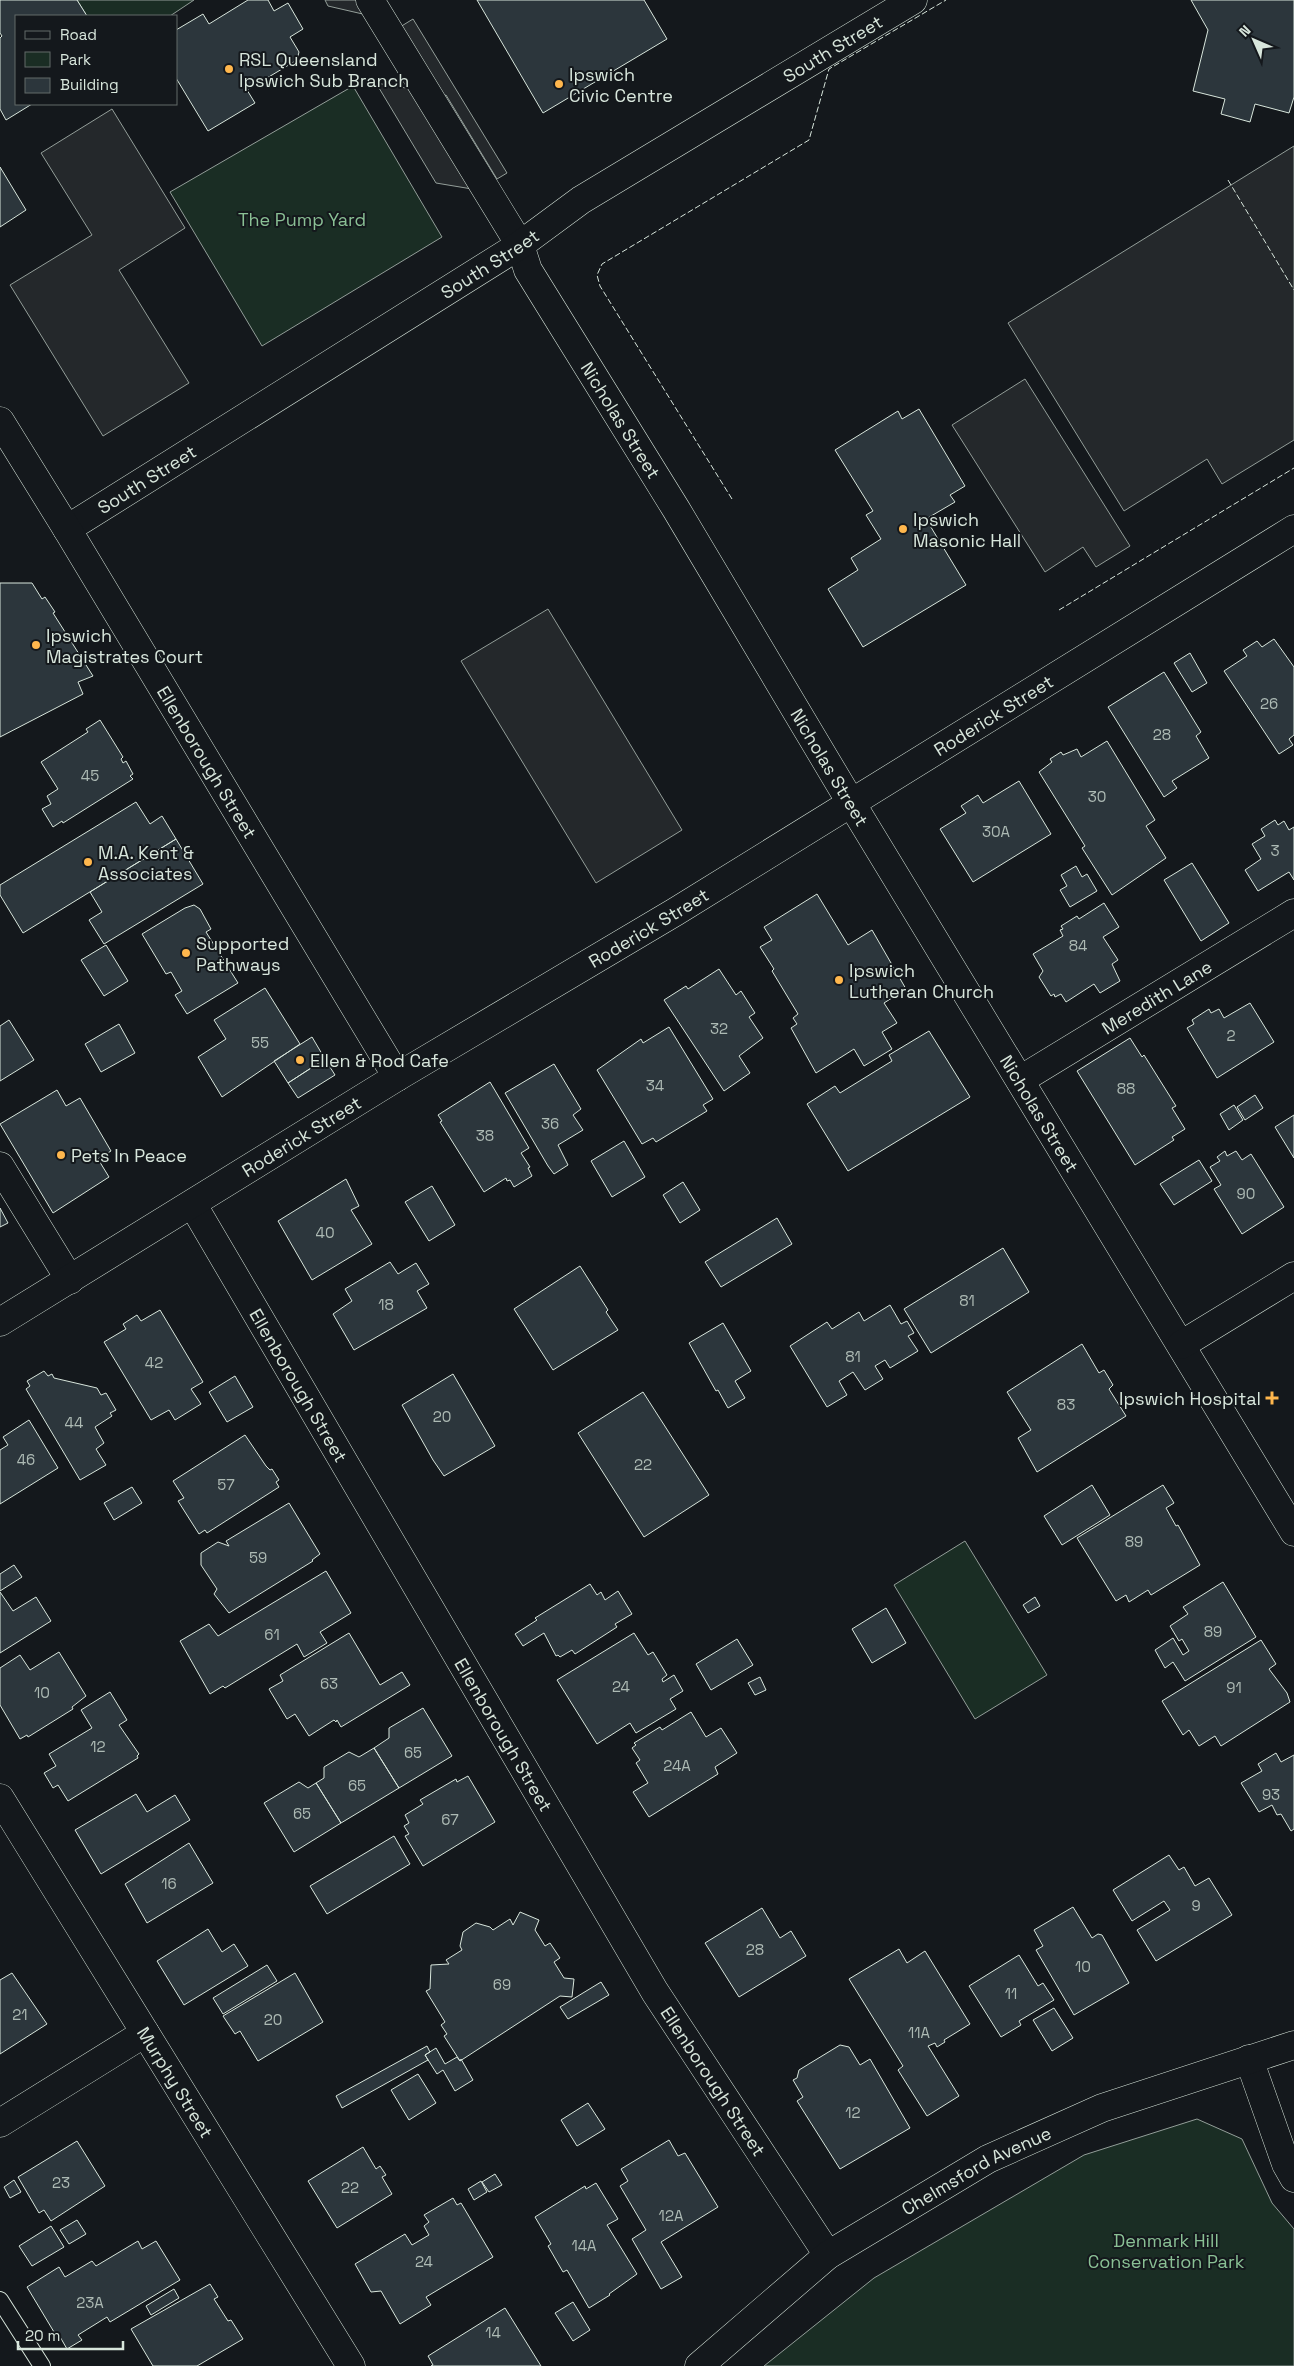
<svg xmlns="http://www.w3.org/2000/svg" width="1294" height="2366" font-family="'Space Grotesk',sans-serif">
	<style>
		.green { fill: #1a2d24; stroke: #939e99 }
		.parking { fill: #24282b; stroke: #939e99 }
		.building { fill: #2c363c; stroke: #d8e6dc }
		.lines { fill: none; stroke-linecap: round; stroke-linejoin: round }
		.service-casing { stroke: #d8e6dc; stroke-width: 18 }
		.minor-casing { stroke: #d8e6dc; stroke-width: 29 }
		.tertiary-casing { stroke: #d8e6dc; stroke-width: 29 }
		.service { stroke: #14181c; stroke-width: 16 }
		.minor { stroke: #14181c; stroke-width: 28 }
		.tertiary { stroke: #14181c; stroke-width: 28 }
		.fence { stroke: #d8e6dc; stroke-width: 1; stroke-dasharray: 6 2.5; stroke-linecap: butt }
		.poi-dot { fill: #ffb74d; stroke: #14181c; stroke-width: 2 }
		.labels { text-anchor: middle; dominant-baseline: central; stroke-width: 4; stroke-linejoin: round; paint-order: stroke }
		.number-label { font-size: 15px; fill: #adbab4 }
		.street-label { font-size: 18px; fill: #d8e6dc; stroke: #14181c }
		.poi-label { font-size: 18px; fill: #d8e6dc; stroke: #14181c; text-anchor: start }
		.park-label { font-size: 18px; fill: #8ac095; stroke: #14181c }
	</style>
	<rect width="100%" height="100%" fill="#14181c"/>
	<path class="green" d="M77,0H194L170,16H87Z
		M353,86L442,237L262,346L170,192Z
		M965,1541L1047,1675L975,1719L894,1585Z
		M1197,2119L1242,2139L1272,2203L1294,2229V2366H764L874,2278L1084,2155Z"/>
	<path class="parking" d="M325,0H358L367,15L328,6Z
		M413,19L507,173L497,179L446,95L442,97L400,27Z
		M376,83L412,89L472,189L436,183Z
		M112,109L185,228L119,270L189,383L103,436L10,285L92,235L41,153Z
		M1294,146V440L1222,484L1207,459L1124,511L1008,323Z
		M1025,379L1130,546L1096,567L1083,547L1045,572L952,425Z
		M548,609L682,830L596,883L461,661Z"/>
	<path class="building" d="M0,0H77L87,16H16V104H32L6,120L0,109V38L2,36L0,33Z
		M248,0H268L274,11L288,3L303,29L290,37L299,52L297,60L247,90L255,103L208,131L176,78V30L203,14L209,24Z
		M477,0H644L667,39L543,113Z
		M1191,0H1294V97L1289,113L1255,104L1250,122L1221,114L1225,99L1193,91L1208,30Z
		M0,167L26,210L0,227Z
		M919,409L965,486L950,495L955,502L926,519L966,585L863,647L828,589L858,570L851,558L881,539L866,515L873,511L835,450L898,411L902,419Z
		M0,583H32L42,599L45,597L55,612L53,613L93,676L78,682L83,694L0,737Z
		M1274,639L1294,667V735L1289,739L1293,745L1279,754L1224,671L1247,656L1243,650L1257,641L1262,647Z
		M1190,653L1207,683L1192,692L1174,663Z
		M1164,672L1201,732L1196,736L1209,758L1172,781L1177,788L1164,797L1108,707Z
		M100,720L123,757L121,759L123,763L126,761L133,774L130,776L133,779L63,823L62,821L53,827L42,809L51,804L47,796L58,789L41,762L88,732L86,729Z
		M1107,741L1155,820L1146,826L1166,858L1112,895L1082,848L1085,846L1039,772L1052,762L1050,759L1061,752L1063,755L1077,749L1081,757Z
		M1019,781L1051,834L973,882L940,829L966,813L961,806L978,795L983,803Z
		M136,802L150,824L162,816L176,839L23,933L0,895V885Z
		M1275,820L1278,825L1284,821L1289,830L1294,827V880L1289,872L1258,891L1245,870L1261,859L1252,844L1265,836L1261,829Z
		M176,839L203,884L104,944L89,920L102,912L90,892Z
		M1192,863L1229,923L1201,941L1164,880Z
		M1076,866L1082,877L1087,874L1097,891L1070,907L1060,890L1067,886L1061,875Z
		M817,894L848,945L872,930L906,989L884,1003L897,1023L882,1032L892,1049L864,1066L854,1049L816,1073L791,1028L797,1024L793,1018L798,1014L772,971L774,969L760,947L772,940L764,927Z
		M1104,903L1119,927L1103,937L1118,960L1112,964L1120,981L1100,993L1094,984L1066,1002L1061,994L1055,997L1054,994L1051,996L1039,977L1043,971L1033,954L1063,936L1060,930L1063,929L1061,926L1077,916L1079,919Z
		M194,905L200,909L211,929L206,932L238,983L187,1014L175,995L182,991L171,972L166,974L142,934L185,908Z
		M106,945L128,981L104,996L81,960Z
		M719,969L736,995L741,991L755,1013L749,1017L763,1038L739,1056L750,1073L724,1091L664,1000L686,986L688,989Z
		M265,988L300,1044L222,1097L198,1057L226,1039L214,1020Z
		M1250,1003L1274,1042L1217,1078L1187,1028L1194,1024L1192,1020L1209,1009L1211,1013L1219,1009L1224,1018Z
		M9,1020L34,1060L0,1081V1026Z
		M119,1024L135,1053L101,1072L85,1044Z
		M669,1027L713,1099L703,1105L707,1111L656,1142L653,1138L642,1144L597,1070L641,1039L643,1043Z
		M929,1031L970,1097L848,1171L807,1104L835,1086L840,1093L892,1061L889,1055Z
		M312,1037L325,1059L288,1083L274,1061Z
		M1130,1038L1142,1057L1144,1055L1176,1106L1172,1108L1185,1129L1172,1137L1174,1140L1135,1165L1077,1071Z
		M325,1059L335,1075L298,1098L288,1083Z
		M554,1064L581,1109L573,1115L583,1130L558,1145L568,1165L554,1174L548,1166L505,1093Z
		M490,1082L529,1148L521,1153L530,1167L528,1168L532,1176L514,1187L510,1180L507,1181L506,1178L484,1192L440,1122L442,1121L438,1115Z
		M57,1090L66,1106L80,1098L111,1151L98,1159L109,1177L53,1213L0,1124Z
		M1255,1095L1263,1108L1245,1120L1237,1107Z
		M1234,1105L1243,1120L1229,1130L1220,1114Z
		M1294,1115V1158L1275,1127Z
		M624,1141L645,1177L612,1197L591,1161Z
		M1225,1151L1227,1156L1236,1151L1242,1160L1251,1154L1284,1207L1242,1234L1214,1189L1221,1185L1210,1167L1220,1161L1217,1157Z
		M1199,1160L1212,1181L1174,1205L1160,1184Z
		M346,1179L359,1206L351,1210L372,1244L312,1280L278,1221Z
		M683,1182L700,1210L680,1223L663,1195Z
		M432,1186L455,1225L429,1241L405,1202Z
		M0,1208L8,1223L0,1227Z
		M777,1218L792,1244L721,1287L705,1262Z
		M1003,1248L1029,1292L931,1353L904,1309Z
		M390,1262L398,1274L416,1263L429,1284L417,1291L427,1308L354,1350L333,1314L352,1301L345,1289Z
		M580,1266L608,1310L606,1312L618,1330L553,1370L514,1309Z
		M890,1305L901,1324L907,1321L914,1333L908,1336L918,1351L890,1368L885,1360L875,1366L883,1379L865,1390L853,1372L839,1381L847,1395L827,1407L790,1346L827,1322L832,1329L859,1312L864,1321Z
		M160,1310L203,1382L191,1389L201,1404L175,1420L169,1410L151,1420L104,1342L126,1329L123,1324L137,1315L141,1321Z
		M723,1323L751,1371L735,1381L745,1398L728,1408L718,1390L716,1391L689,1343Z
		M1082,1344L1099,1373L1104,1370L1113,1385L1109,1389L1126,1416L1037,1472L1018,1438L1031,1430L1007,1392Z
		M44,1371L48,1376L52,1374L54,1378L97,1388L101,1395L106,1393L116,1410L110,1413L112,1416L95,1427L104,1443L96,1449L106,1465L80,1480L26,1389L30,1386L27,1381Z
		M453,1374L495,1446L444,1476L433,1460L402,1405Z
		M235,1376L253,1407L227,1422L209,1392Z
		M643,1392L709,1495L644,1537L578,1433Z
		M29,1420L58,1468L0,1504V1450L8,1445L3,1437Z
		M245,1435L266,1466L270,1470L272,1469L279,1480L276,1482L279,1487L207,1533L205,1530L199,1534L178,1501L184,1498L173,1481Z
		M1092,1485L1110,1515L1062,1545L1044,1516Z
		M1163,1485L1174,1503L1166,1508L1176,1526L1178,1525L1200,1565L1151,1595L1148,1590L1129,1602L1126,1595L1116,1601L1077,1538Z
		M132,1487L142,1503L114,1520L104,1503Z
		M289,1503L320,1554L312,1560L313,1561L229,1613L214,1594L217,1589L201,1565V1553L218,1542L229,1546L226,1541Z
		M14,1565L22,1577L0,1591V1574Z
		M326,1571L351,1613L320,1632L327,1643L304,1657L297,1644L225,1688L223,1686L210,1694L180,1641L209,1624L218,1636Z
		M1223,1582L1256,1637L1185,1681L1173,1662L1165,1668L1155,1650L1173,1638L1183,1655L1189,1651L1182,1639L1179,1641L1170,1626L1188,1614L1183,1607Z
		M590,1584L597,1595L601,1592L605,1600L618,1591L632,1614L615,1624L617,1627L575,1654L572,1650L560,1657L558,1655L556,1656L544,1633L523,1646L515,1634L537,1620L535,1618Z
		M0,1592L13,1611L36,1597L51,1621L0,1653Z
		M1035,1597L1040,1606L1028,1613L1023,1605Z
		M886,1608L906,1643L872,1663L852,1629Z
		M349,1633L380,1685L402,1672L410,1685L341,1727L337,1720L336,1722L334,1720L309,1736L295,1714L287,1719L269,1689L283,1681L280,1675Z
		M634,1633L648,1655L653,1652L667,1675L662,1679L663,1682L674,1675L683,1691L670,1699L676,1709L636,1733L630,1723L597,1744L557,1680Z
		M737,1639L753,1665L711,1690L696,1664Z
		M1261,1640L1276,1664L1269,1669L1287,1693L1290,1702L1221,1746L1215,1736L1199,1746L1189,1730L1183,1735L1162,1701Z
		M59,1652L86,1696L72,1707L73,1709L28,1737L27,1735L20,1739L0,1705V1668L20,1655L30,1670Z
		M760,1677L766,1690L755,1695L748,1683Z
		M110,1692L127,1720L119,1725L139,1754L137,1756L138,1758L68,1801L58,1785L53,1788L44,1773L56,1766L49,1754L92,1728L81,1710Z
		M423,1708L452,1756L399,1788L374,1748L389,1738V1728Z
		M691,1712L706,1737L721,1728L737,1753L715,1767L718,1774L649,1817L633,1792L648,1783L636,1763L640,1760L632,1748L636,1745L634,1743L660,1727L662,1730Z
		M374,1748L399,1788L341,1823L316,1783L324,1778V1767L349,1752L359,1757Z
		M1276,1753L1281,1762L1294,1755V1829L1291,1831L1281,1814L1277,1815L1272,1805L1259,1812L1241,1783L1262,1771L1258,1764Z
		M468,1776L495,1822L423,1866L405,1836L409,1834L404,1826L409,1823L405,1815L423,1804L420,1800L456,1779L457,1782Z
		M299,1782L308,1788L316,1783L341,1823L294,1852L264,1803Z
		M136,1794L147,1812L175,1795L190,1820L101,1874L75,1830Z
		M394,1836L410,1864L327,1914L310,1886Z
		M189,1843L213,1883L147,1923L125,1884Z
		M1169,1855L1179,1870L1184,1867L1195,1886L1209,1878L1232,1915L1156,1961L1137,1930L1170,1910L1164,1901L1132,1921L1113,1890Z
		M1073,1907L1092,1938L1098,1934L1102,1935L1129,1983L1074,2015L1036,1950L1043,1946L1034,1930Z
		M762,1908L780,1938L791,1931L806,1956L739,1997L705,1943Z
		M520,1912L539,1920L535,1930L545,1946L550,1943L560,1958L554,1962L564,1978L574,1979L572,1997L560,1996L460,2061L444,2036L447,2034L441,2025L445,2022L426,1991L430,1989L431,1965L449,1964L446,1960L462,1950L460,1946L463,1932L476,1923L490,1927L493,1930L510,1919L513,1925Z
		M208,1929L222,1952L234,1944L248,1966L184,2005L157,1961Z
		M899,1949L907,1963L925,1951L970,2024L944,2040L945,2042L937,2047L935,2043L928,2046L959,2096L927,2116L898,2070L903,2066L849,1979Z
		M1019,1955L1038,1986L1043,1983L1054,2000L1019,2021L1021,2025L1001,2037L969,1986Z
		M267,1965L277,1981L223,2014L213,1998Z
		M12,1973L47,2024L0,2054V1980Z
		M295,1973L323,2022L258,2061L240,2031L235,2034L223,2016Z
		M601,1982L609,1995L568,2019L560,2007Z
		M1054,2008L1073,2038L1052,2051L1033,2020Z
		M840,2045L849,2047L860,2065L870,2059L910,2128L840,2169L797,2101L803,2097L793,2080L797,2078L799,2070Z
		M427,2046L430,2052L425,2055L428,2060L342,2108L336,2096Z
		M436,2048L445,2064L457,2057L460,2061L461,2059L473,2080L455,2091L443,2070L437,2074L425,2055Z
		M418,2074L436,2103L409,2120L391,2090Z
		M588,2103L605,2129L577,2146L561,2120Z
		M669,2140L678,2156L685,2153L718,2207L661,2242L682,2277L661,2289L632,2239L646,2230L620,2186L628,2181L621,2169Z
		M77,2141L105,2186L51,2221L44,2210L39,2213L18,2177Z
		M363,2147L376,2169L380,2166L386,2175L382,2177L392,2194L337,2228L308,2181Z
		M495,2174L502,2185L489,2192L482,2182Z
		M14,2180L21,2192L10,2198L4,2187Z
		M481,2181L487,2192L474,2200L468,2189Z
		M596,2183L618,2219L607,2225L637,2274L609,2294L610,2295L589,2308L567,2270L563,2272L548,2246L551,2244L535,2217L585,2186L586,2189Z
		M453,2198L457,2205L461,2203L493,2257L426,2297L431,2305L400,2324L381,2291L371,2292L355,2264L405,2234L412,2245L429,2235L424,2226L429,2222L424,2215Z
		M77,2220L86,2234L69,2244L60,2230Z
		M51,2226L64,2247L32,2266L19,2246Z
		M138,2241L142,2249L156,2241L180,2280L110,2322L107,2317L78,2335L82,2340L67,2349L59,2335L57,2337L27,2287L59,2267L65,2277L92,2261L96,2266Z
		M210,2284L218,2297L214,2299L228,2321L231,2320L243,2339L197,2366H153L131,2329Z
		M174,2289L179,2298L151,2315L146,2306Z
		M573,2302L590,2330L573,2341L555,2313Z
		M505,2308L541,2366H431L433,2365L428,2356Z"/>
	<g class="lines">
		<g class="service-casing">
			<path id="service" d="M0,2300L42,2366"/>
		</g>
		<g class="minor-casing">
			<g id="minor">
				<path id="s1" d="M370,0L520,245L528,270L676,509L850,801L1294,1532"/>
				<path id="s2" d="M67,529L520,245L581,200L913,0"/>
				<path id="s3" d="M1020,1080L1294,913"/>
				<path d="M0,1166L70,1280"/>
				<path id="s4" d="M193,1205L655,1992L828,2255"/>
				<path d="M1181,1345L1294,1276"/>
				<path id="s5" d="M0,1798L351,2366"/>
				<path d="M1249,2059L1286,2164L1294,2178"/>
				<path d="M0,2123L145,2033"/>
			</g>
		</g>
		<g class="tertiary-casing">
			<g id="tertiary">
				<path id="s6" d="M0,421L67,529L397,1077"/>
				<path id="s7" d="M0,1322L397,1077L675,912L1294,529"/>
				<path id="s8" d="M699,2366L828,2255L988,2159L1102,2108L1294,2045"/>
			</g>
		</g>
		<use href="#service" class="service"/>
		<use href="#minor" class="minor"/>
		<use href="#tertiary" class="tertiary"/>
		<path class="fence" d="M1228,180L1294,290
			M732,499L600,286L597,275L602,264L809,140L829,69L946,0
			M1059,610L1294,468"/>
	</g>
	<g class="poi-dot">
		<circle cx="229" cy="69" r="5"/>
		<circle cx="559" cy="84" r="5"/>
		<circle cx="903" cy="529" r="5"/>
		<circle cx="36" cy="645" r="5"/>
		<circle cx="88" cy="862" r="5"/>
		<circle cx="186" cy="953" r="5"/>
		<circle cx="839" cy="980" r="5"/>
		<circle cx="300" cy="1060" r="5"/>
		<circle cx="61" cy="1155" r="5"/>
		<path d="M1269.5 1390.5h5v5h5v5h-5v5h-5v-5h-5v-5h5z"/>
	</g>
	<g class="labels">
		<g class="number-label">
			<text x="1269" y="703">26</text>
			<text x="1162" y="734">28</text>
			<text x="90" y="775">45</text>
			<text x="1097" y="796">30</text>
			<text x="996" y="831">30A</text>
			<text x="1275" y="850">3</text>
			<text x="1078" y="945">84</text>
			<text x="719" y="1028">32</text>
			<text x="1231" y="1035">2</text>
			<text x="260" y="1042">55</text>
			<text x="655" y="1085">34</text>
			<text x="1126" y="1088">88</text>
			<text x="550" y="1123">36</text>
			<text x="485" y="1135">38</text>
			<text x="1246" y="1193">90</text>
			<text x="325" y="1232">40</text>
			<text x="967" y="1300">81</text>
			<text x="386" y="1304">18</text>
			<text x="853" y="1356">81</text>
			<text x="154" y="1362">42</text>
			<text x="1066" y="1404">83</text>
			<text x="442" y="1416">20</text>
			<text x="74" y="1422">44</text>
			<text x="26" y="1459">46</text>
			<text x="643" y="1464">22</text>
			<text x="226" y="1484">57</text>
			<text x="1134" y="1541">89</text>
			<text x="258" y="1557">59</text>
			<text x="1213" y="1631">89</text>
			<text x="272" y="1634">61</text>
			<text x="329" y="1683">63</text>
			<text x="621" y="1686">24</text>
			<text x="1234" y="1687">91</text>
			<text x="42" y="1692">10</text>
			<text x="98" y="1746">12</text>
			<text x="413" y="1752">65</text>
			<text x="677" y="1765">24A</text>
			<text x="357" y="1785">65</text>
			<text x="1271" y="1794">93</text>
			<text x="302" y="1813">65</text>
			<text x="450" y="1819">67</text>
			<text x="169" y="1883">16</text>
			<text x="1196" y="1905">9</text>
			<text x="755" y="1949">28</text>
			<text x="1083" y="1966">10</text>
			<text x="502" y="1984">69</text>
			<text x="1011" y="1993">11</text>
			<text x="20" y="2014">21</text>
			<text x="273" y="2019">20</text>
			<text x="919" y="2032">11A</text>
			<text x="853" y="2112">12</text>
			<text x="61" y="2182">23</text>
			<text x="350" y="2187">22</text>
			<text x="671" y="2215">12A</text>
			<text x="584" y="2245">14A</text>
			<text x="424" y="2261">24</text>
			<text x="90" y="2302">23A</text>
			<text x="493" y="2332">14</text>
		</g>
		<g class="street-label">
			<text stroke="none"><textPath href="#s2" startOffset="904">South Street</textPath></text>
			<text stroke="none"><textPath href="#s2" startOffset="499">South Street</textPath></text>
			<text stroke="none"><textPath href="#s1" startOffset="490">Nicholas Street</textPath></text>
			<text stroke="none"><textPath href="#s2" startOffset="94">South Street</textPath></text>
			<text stroke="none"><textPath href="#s7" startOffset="1164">Roderick Street</textPath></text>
			<text stroke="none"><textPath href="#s6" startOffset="399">Ellenborough Street</textPath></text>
			<text stroke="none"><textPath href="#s1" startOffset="895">Nicholas Street</textPath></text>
			<text stroke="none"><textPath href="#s7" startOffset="759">Roderick Street</textPath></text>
			<text stroke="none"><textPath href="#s3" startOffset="160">Meredith Lane</textPath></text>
			<text stroke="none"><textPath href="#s1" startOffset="1300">Nicholas Street</textPath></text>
			<text stroke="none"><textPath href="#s7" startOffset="354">Roderick Street</textPath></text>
			<text stroke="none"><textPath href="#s4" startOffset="209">Ellenborough Street</textPath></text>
			<text stroke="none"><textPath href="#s4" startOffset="614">Ellenborough Street</textPath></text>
			<text stroke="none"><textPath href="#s4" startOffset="1019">Ellenborough Street</textPath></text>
			<text stroke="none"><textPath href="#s5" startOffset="334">Murphy Street</textPath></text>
			<text stroke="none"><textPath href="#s8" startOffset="341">Chelmsford Avenue</textPath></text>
		</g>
		<g class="poi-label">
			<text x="239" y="59">RSL Queensland<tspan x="239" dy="21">Ipswich Sub Branch</tspan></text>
			<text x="569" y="74">Ipswich<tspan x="569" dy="21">Civic Centre</tspan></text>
			<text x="913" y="519">Ipswich<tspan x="913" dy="21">Masonic Hall</tspan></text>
			<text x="46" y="635">Ipswich<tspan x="46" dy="21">Magistrates Court</tspan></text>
			<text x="98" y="852">M.A. Kent &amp;<tspan x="98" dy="21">Associates</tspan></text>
			<text x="196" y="943">Supported<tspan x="196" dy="21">Pathways</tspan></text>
			<text x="849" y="970">Ipswich<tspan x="849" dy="21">Lutheran Church</tspan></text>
			<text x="310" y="1060">Ellen &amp; Rod Cafe</text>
			<text x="71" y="1155">Pets In Peace</text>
			<text x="1261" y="1398" text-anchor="end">Ipswich Hospital</text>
		</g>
		<g class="park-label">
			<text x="302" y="219">The Pump Yard</text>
			<text x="1166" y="2240">Denmark Hill<tspan x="1166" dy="21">Conservation Park</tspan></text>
		</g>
	</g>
	<rect x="15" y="15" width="162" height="90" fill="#14181c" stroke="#626a69"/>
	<rect x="25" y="31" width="25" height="8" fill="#14181c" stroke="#626a69"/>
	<text x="60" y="40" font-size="15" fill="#d8e6dc">Road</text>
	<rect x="25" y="52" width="25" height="15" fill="#1a2d24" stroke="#626a69"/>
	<text x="60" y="65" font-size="15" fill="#d8e6dc">Park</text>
	<rect x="25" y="78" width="25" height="15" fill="#2c363c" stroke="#626a69"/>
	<text x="60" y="90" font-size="15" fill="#d8e6dc">Building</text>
	<g transform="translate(1254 40) rotate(315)" stroke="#14181c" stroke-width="4" paint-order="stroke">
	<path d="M0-4L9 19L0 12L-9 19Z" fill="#d8e6dc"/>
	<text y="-8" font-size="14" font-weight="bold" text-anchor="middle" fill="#d8e6dc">N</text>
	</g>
	<path d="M18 2341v8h105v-8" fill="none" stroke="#d8e6dc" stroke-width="2.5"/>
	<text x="25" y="2341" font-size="15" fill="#d8e6dc" stroke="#14181c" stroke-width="4" paint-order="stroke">20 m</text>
</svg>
